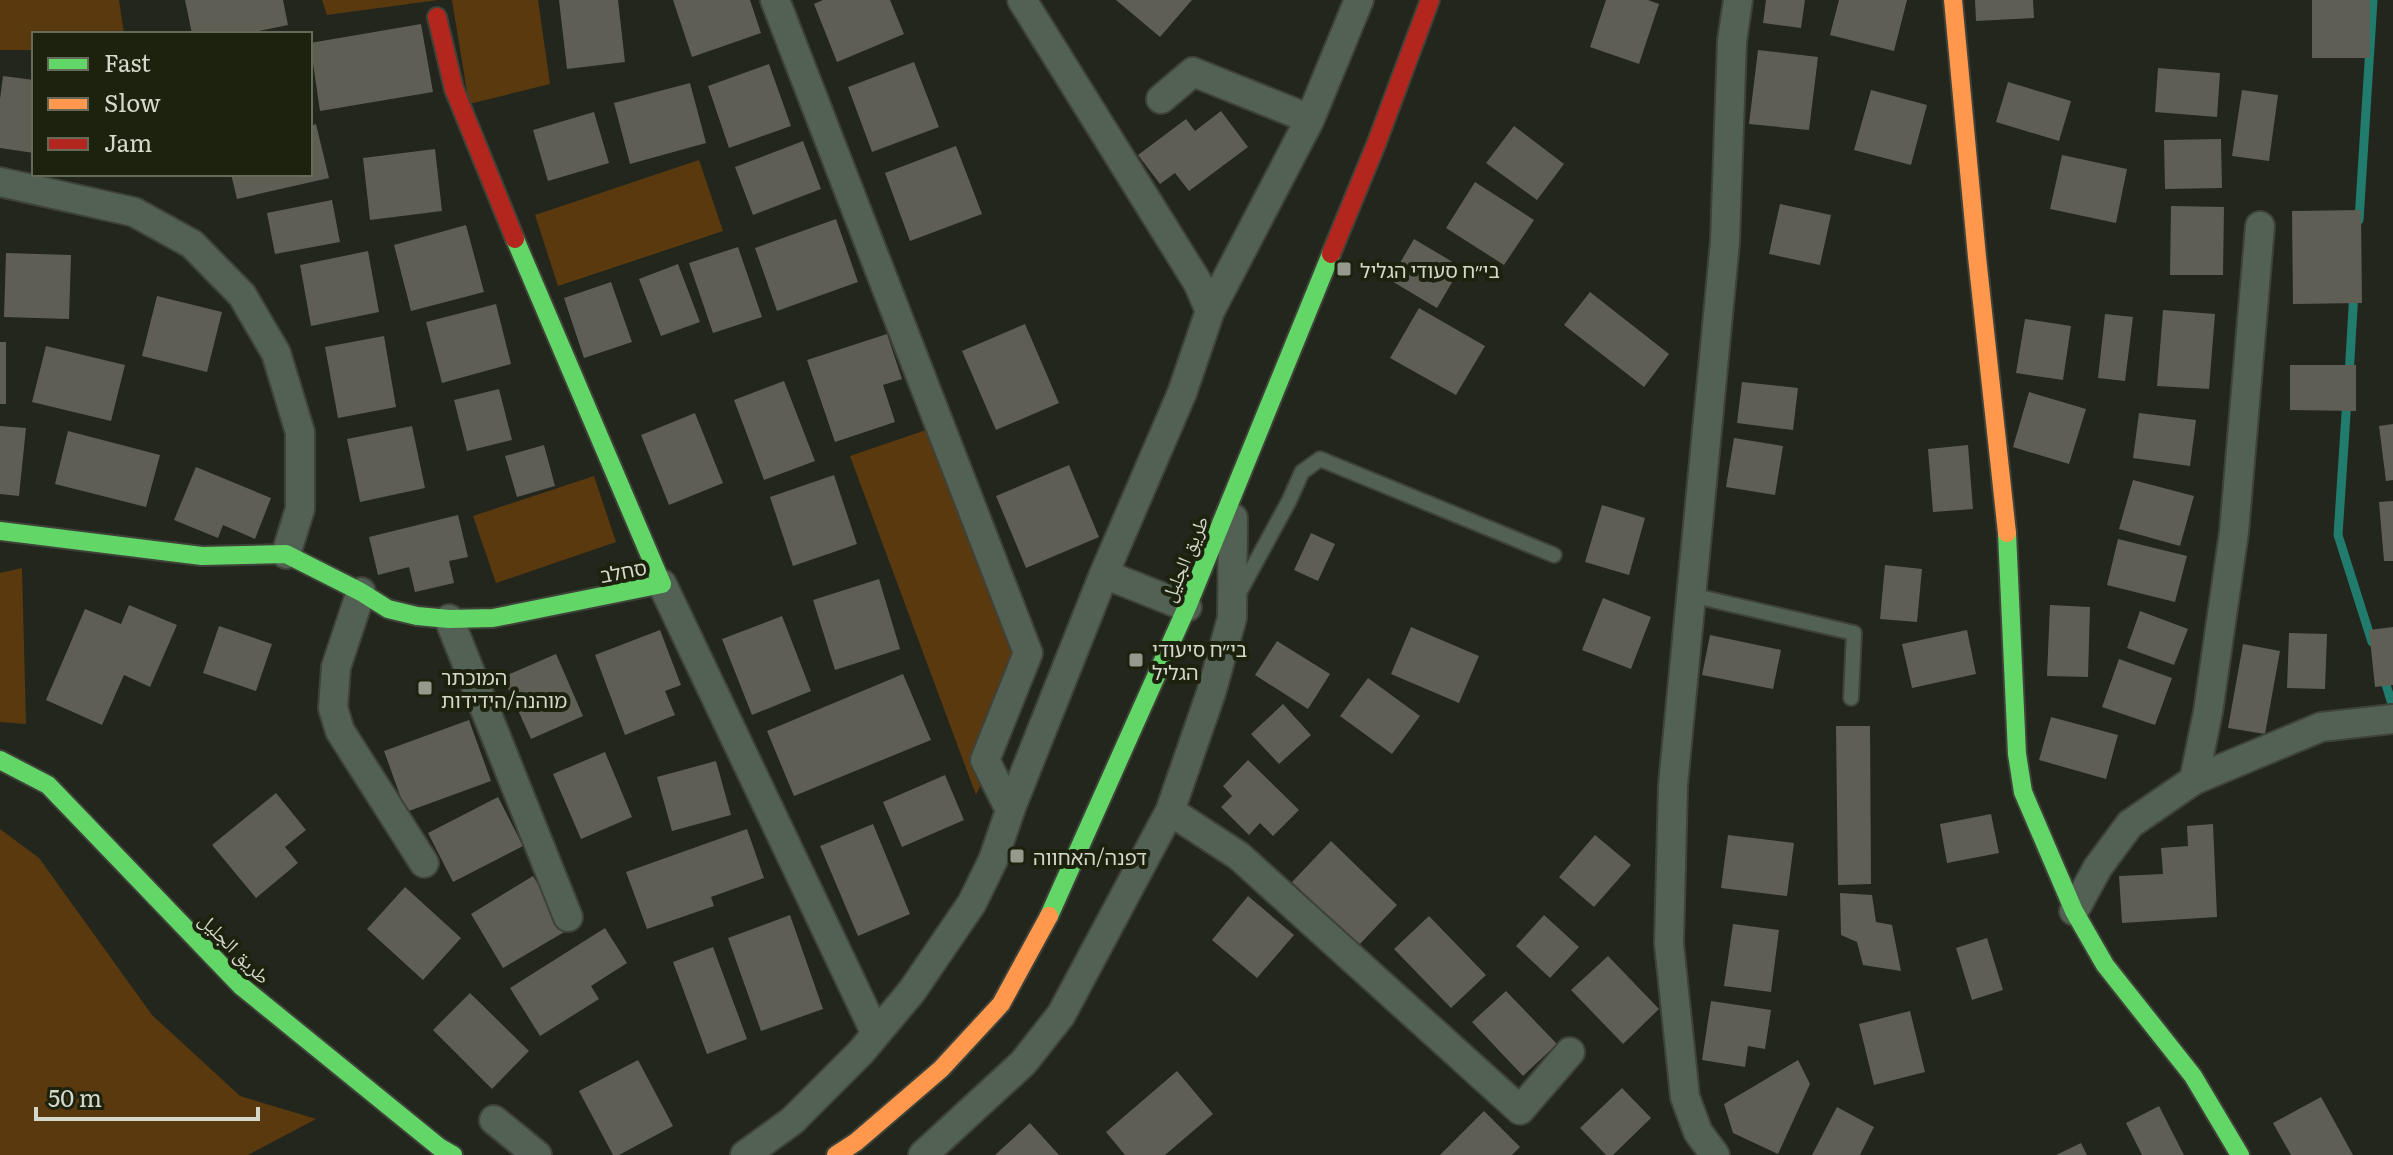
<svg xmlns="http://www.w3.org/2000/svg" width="2393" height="1155" font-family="Literata,'Noto Naskh Arabic','Noto Sans Hebrew',serif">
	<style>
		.green { fill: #5b390f }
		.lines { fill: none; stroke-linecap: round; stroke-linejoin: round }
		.stream { stroke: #227c6d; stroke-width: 9 }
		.building { fill: #5e5e54 }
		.lane-casing { stroke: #3e4239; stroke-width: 18 }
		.street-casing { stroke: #3e4239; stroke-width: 32 }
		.fast-casing { stroke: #3e4239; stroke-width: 22 }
		.slow-casing { stroke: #3e4239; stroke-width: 22 }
		.jam-casing { stroke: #3e4239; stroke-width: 22 }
		.lane { stroke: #526154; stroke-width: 14 }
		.street { stroke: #526154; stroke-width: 28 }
		.fast { stroke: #63d668; stroke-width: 18 }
		.slow { stroke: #ff974d; stroke-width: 18 }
		.jam { stroke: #b3261e; stroke-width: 18 }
		.poi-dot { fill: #969a8e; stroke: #1c220d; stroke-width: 3 }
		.labels { text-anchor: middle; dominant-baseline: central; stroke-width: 8; stroke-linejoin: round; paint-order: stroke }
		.poi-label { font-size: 20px; fill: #d4d9cc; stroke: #1c220d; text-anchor: start }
		.street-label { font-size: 20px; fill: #d4d9cc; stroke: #1c220d }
	</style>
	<rect width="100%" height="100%" fill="#23261c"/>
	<path class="green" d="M0,0H119L124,34H34V50H0Z
		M322,0H438L327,15Z
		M452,0H538L550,84L469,104Z
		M699,160L723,231L558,286L535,215Z
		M926,430L1029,682L976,795L850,456Z
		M594,476L616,542L496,583L473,516Z
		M22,568L26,724L0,722V573Z
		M0,829L39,858L152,1015L240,1096L316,1119L248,1155H0Z"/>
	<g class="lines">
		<path class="stream" d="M2359,220L2373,0
			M2349,376L2354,291
			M2347,399L2338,535L2372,642
			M2383,675L2393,707"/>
	</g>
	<path class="building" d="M185,0H283L288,25L244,34H192Z
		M559,0H618L625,62L567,69Z
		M673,0H750L761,33L692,57Z
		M823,0H890L904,34L837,62L814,4Z
		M1116,0H1192L1160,37Z
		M1606,0H1648L1659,4L1639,64L1590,47Z
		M1766,0H1805L1801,28L1763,23Z
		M1839,0H1907L1894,51L1830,35Z
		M1975,0H2033L2034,18L1976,21Z
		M2312,0H2370V58H2312Z
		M421,24L433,92L320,111L310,43Z
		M1758,50L1818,57L1809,130L1749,124Z
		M914,62L939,127L872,152L848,87Z
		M769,64L791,126L729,148L708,86Z
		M2158,68L2220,73L2217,117L2155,112Z
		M3,76L34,80V153L0,148V99Z
		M2008,82L2071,101L2059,141L1996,122Z
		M690,83L706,143L630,164L614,103Z
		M1871,90L1927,105L1911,165L1854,150Z
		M2242,90L2278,95L2269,161L2232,156Z
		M1221,111L1248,147L1189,191L1175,173L1160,184L1138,155L1186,119L1195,131Z
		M594,112L609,163L548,181L533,130Z
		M316,124L329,178L237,199L231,174H310V126Z
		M1514,126L1564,164L1537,200L1486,163Z
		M2221,139L2222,188L2165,189L2164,140Z
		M803,141L821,189L753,215L735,167Z
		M956,146L982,214L910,241L885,173Z
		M435,149L442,211L370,220L363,158Z
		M2062,155L2127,169L2116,223L2050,209Z
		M1475,182L1534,220L1504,265L1446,228Z
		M332,200L340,242L275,254L267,213Z
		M1780,204L1831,215L1820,265L1769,254Z
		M2171,206L2224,207L2223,275H2170Z
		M2361,210L2362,303L2293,304L2292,211Z
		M836,219L858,282L777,311L755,248Z
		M466,225L484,292L411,311L394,245Z
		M1414,239L1461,267L1437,308L1390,280Z
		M738,247L762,317L713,333L689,263Z
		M368,251L379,312L311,326L300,265Z
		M6,253L71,255L69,319L4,317Z
		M678,264L700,322L661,336L639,279Z
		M611,282L632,342L584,358L564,298Z
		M1590,292L1669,354L1644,387L1564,325Z
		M157,296L222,312L207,372L142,356Z
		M496,304L511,364L442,383L426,322Z
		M1419,308L1485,346L1456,395L1390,358Z
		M2163,310L2215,314L2209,389L2157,386Z
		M2105,314L2133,317L2125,381L2098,378Z
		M2025,319L2071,326L2063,380L2016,373Z
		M1025,324L1059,403L996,430L962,351Z
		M887,334L902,379L883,385L895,422L835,442L807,360Z
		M384,336L396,407L338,418L325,347Z
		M0,342H6V404H0Z
		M46,346L125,365L111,421L32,402Z
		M2290,365H2356V411L2290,410Z
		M784,381L815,461L764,480L734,400Z
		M1742,382L1798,388L1793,430L1737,423Z
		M499,389L512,440L467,451L454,400Z
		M2029,392L2086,409L2069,464L2013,447Z
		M695,413L723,483L669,505L641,435Z
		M2139,413L2196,420L2190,466L2133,458Z
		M2393,424V480L2386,481L2379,426Z
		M0,426L26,428L19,496L0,494Z
		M412,426L425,488L360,502L347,439Z
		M68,431L160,455L146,507L55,484Z
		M1734,438L1783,446L1775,495L1726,487Z
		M544,445L555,486L517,497L505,456Z
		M1968,445L1973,509L1933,512L1928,449Z
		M1069,465L1099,537L1026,568L996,496Z
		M196,467L271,498L255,539L223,525L218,538L174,520Z
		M834,475L857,544L793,566L770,497Z
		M2133,480L2194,496L2180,546L2119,529Z
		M2393,501V561H2384L2379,502Z
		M1602,505L1645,518L1629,575L1585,562Z
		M458,515L468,557L449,561L454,583L415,592L409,567L378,575L369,537Z
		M1311,533L1335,544L1318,581L1294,570Z
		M2118,539L2187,556L2175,602L2107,585Z
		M1885,565L1922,569L1917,622L1880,619Z
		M879,579L900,649L835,670L813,600Z
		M1603,598L1651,617L1631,669L1582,650Z
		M129,605L177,625L150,687L124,675L102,725L46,700L85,609L121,624Z
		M2050,605L2090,607L2088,677L2047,676Z
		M2140,611L2188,629L2174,665L2127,648Z
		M782,616L811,691L752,715L722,639Z
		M219,626L272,644L256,691L203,673Z
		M1411,627L1479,656L1459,703L1391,674Z
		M2393,627V685L2375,687L2369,630Z
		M660,630L681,685L665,691L675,715L625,735L595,655Z
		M1967,630L1976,674L1912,688L1902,644Z
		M2289,633L2327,634L2325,689L2287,688Z
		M1710,635L1781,650L1773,689L1702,675Z
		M1277,641L1330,674L1308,709L1255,675Z
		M2243,644L2280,651L2265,734L2228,728Z
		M556,654L583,716L531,739L503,677Z
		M2119,659L2172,678L2155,725L2102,707Z
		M903,674L931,740L794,796L767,731Z
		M1368,678L1420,716L1392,754L1340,716Z
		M1283,704L1311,735L1279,764L1251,734Z
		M2051,717L2118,735L2106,779L2039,760Z
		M469,720L491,781L406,812L384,751Z
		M1836,726H1870L1871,884L1838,885Z
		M605,752L632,817L581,839L553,774Z
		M1248,760L1299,810L1273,836L1260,823L1249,835L1221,807L1232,796L1223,786Z
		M716,761L731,815L672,831L657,777Z
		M945,775L964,820L902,847L883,802Z
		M276,793L306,830L285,847L298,863L256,898L212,845Z
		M498,797L523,846L453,882L428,833Z
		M1991,814L1999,853L1947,863L1940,824Z
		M873,824L910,914L858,936L820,846Z
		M2213,824L2217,917L2122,923L2119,876L2163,874L2161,848L2188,846L2187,826Z
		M747,829L764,878L711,897L714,906L647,929L626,872Z
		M1595,835L1631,865L1594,907L1559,877Z
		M1728,835L1794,843L1787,896L1721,888Z
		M1331,841L1397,905L1358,946L1292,882Z
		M533,876L566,931L503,968L471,914Z
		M405,887L461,938L423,980L367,929Z
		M1840,893L1872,895L1876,922L1892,925L1901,971L1863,965L1857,942L1841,935Z
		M1248,896L1294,935L1257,978L1212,940Z
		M790,915L823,1009L761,1031L728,938Z
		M1544,915L1579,947L1550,978L1516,946Z
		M1429,916L1486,975L1451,1008L1394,949Z
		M1733,924L1779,930L1771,992L1724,986Z
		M605,928L627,963L591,986L599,999L540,1036L510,988Z
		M1987,938L2003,990L1972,1000L1956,948Z
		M713,947L747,1039L707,1054L673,962Z
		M1608,956L1659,1009L1623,1044L1571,990Z
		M1506,991L1557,1044L1523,1076L1472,1022Z
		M470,993L529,1051L492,1089L433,1030Z
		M1711,1001L1771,1010L1765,1049L1748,1046L1745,1067L1702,1060Z
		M1910,1011L1925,1072L1874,1085L1859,1024Z
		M638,1060L673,1126L619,1155H613L579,1091Z
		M1798,1060L1810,1084L1778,1154L1733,1133L1724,1104Z
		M1177,1071L1213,1114L1165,1155H1125L1106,1132Z
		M1622,1088L1651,1118L1613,1155H1606L1580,1128Z
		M2321,1097L2353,1155H2291L2273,1123Z
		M2159,1106L2184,1155H2142L2126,1123Z
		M1837,1107L1874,1127L1860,1155H1812Z
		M1484,1111L1520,1147L1512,1155H1440Z
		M1030,1123L1059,1155H995Z
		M2081,1143L2087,1155H2056Z"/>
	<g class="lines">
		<g class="lane-casing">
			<path id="lane" d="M1239,593L1289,501L1302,472L1320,459L1554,555
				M1691,595L1854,633L1851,698"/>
		</g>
		<g class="street-casing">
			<path id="street" d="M775,0L1028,653L985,760L1010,810
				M1022,0L1198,283L1210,311
				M1161,99L1193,72L1310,119
				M0,182L134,212L192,244L242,295L276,353L300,432V509L286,554
				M1104,574L1182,393L1210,311L1310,119L1359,0
				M662,584L876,1034
				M361,592L336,667L333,708L340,731L424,863
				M449,619L568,917
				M2194,780L2208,712L2234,532L2260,226
				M1170,811L1239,856L1520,1110L1570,1052
				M2074,911L2098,867L2130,824L2194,780L2321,727L2393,719
				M494,1120L537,1155
				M745,1155L792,1121L861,1052L912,991L972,903L993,860L1012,805L1104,574L1187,607
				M923,1155L1023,1063L1061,1015L1170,811L1211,693L1232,618L1233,518
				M1715,1155L1698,1132L1685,1097L1669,944L1673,785L1725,242L1732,41L1738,0"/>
		</g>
		<g class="fast-casing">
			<path id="fast" d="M0,531L202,556L286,554L361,592L388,609L417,616L449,619L493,618L662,584L515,239
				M2007,533L2017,754L2023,792L2074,911L2105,965L2193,1076L2240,1155
				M0,760L48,785L241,986L439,1147L453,1155
				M1049,916L1187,607L1331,254"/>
		</g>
		<g class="slow-casing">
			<path id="slow" d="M1953,0L1977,257L2007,533
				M836,1155L856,1142L941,1069L1001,1004L1049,916"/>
		</g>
		<g class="jam-casing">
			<path id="jam" d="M437,17L454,89L515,239
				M1331,254L1377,142L1430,0"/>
		</g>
		<use href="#lane" class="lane"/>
		<use href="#street" class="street"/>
		<use href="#fast" class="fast"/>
		<use href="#slow" class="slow"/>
		<use href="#jam" class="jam"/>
	</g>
	<g class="poi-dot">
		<rect x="1336" y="261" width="16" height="16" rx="4"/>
		<rect x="1128" y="652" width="16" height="16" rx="4"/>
		<rect x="417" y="680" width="16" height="16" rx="4"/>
		<rect x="1009" y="848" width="16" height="16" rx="4"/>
	</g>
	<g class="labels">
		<g class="poi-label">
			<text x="1360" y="269">בי״ח סעודי הגליל</text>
			<text x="1152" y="648">בי״ח סיעודי<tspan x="1152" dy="23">הגליל</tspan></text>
			<text x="441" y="676">המוכתר<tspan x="441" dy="23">מוהנה/הידידות</tspan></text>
			<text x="1033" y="856">דפנה/האחווה</text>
		</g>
		<g class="street-label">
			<text transform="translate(1183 558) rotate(-67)">طريق الجليل</text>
			<text transform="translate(623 570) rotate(-11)">סחלב</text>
			<text transform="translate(236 947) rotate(45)">طريق الجليل</text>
		</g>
	</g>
	<rect x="32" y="32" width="280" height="144" fill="#1c220d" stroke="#666b59" stroke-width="2"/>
	<rect x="48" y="58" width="40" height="12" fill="#63d668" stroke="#666b59" stroke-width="2"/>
	<text x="104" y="72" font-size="24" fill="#d4d9cc">Fast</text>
	<rect x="48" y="98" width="40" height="12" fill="#ff974d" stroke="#666b59" stroke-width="2"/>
	<text x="104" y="112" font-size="24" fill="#d4d9cc">Slow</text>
	<rect x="48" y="138" width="40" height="12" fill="#b3261e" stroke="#666b59" stroke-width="2"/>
	<text x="104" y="152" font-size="24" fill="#d4d9cc">Jam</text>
	<path d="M36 1107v12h222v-12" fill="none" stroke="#d4d9cc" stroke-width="4"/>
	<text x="48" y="1107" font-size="24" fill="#d4d9cc" stroke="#1c220d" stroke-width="6" paint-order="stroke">50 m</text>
</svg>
